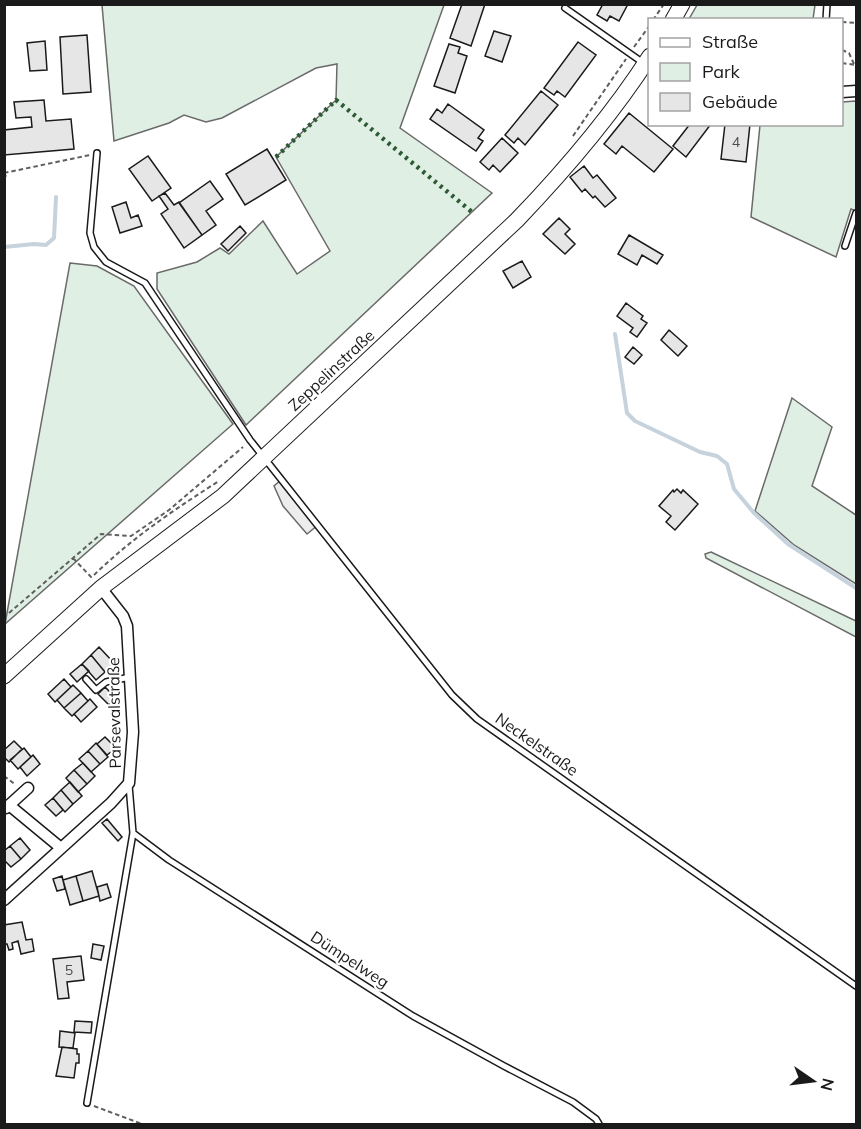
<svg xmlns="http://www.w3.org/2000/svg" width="861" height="1129" font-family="Mulish,sans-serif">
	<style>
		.green { fill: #e0efe3; stroke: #6a6a6a; stroke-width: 1.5 }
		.parking { fill: #ededed; stroke: #6a6a6a; stroke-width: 1.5 }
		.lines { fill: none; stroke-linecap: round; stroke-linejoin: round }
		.stream { stroke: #c6d2dc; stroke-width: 4 }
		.building { fill: #e6e6e6; stroke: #1a1a1a; stroke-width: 1.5 }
		.service-casing { stroke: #1a1a1a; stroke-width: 8 }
		.minor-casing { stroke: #1a1a1a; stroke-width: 13 }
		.secondary-casing { stroke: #1a1a1a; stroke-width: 17 }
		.path { stroke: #5f5f5f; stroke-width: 2; stroke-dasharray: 4.5 3; stroke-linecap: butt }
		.service { stroke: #fff; stroke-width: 5 }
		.minor { stroke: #fff; stroke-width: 10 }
		.secondary { stroke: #fff; stroke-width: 15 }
		.hedge { stroke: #2b5a34; stroke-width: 4.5; stroke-dasharray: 3 4.5; stroke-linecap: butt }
		.labels { text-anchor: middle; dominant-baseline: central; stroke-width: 4.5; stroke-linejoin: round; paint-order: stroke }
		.number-label { font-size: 14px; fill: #4d4d4d }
		.street-label { font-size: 16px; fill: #1a1a1a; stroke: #fff }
	</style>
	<rect width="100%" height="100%" fill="#fff"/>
	<path class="green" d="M102,5H444L400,128L492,193L246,425L157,289V273L197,262L220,248L229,254L263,221L297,274L330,251L276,157L336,100L337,64L316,68L222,118L206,122L184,115L169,123L114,141Z
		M697,5V4L815,5L813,19H689Z
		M856,101V211L851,209L836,257L751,217L760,125L842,124V102Z
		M70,263L97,266L134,286L233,424L5,624Z
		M792,398L832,427L812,486L856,515V584L794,545L755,511Z
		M711,552L856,621V637L706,558L705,554Z"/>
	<path class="parking" d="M282,479L318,525L307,534L283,506L274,486Z"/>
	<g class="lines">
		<path class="stream" d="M4,247L34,244L46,245L54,238L56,197
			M615,334L627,413L635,421L700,452L717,456L727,464L734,489L754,513L788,544L856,588"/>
	</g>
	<path class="building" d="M462,4H485L471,46L450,38Z
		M603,4H628L619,21L610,16L607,21L597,15Z
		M494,31L511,36L502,62L485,56Z
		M87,35L91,92L63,94L60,37Z
		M45,41L47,70L30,71L27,43Z
		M578,42L596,55L565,97L557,91L554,95L544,88Z
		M449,44L460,47L458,53L467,56L455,93L434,86Z
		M541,91L558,105L525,145L518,138L514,143L505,135Z
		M44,100L46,121L71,119L74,149L4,155V130L32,127L31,117L16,118L14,102Z
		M448,104L484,130L478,138L483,141L476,151L430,119L437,109L442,113Z
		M629,113L673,149L654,172L622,146L616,154L604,144Z
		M690,124H711L686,157L673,146Z
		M725,124H750L746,162L721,159Z
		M502,138L518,153L500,172L493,165L489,170L480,162Z
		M267,149L286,180L245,205L226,174Z
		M148,156L171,188L152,201L129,169Z
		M584,166L593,178L597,175L616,198L605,207L595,196L593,198L585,189L582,192L570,177Z
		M210,181L223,199L206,211L216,225L202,235L179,203Z
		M165,193L174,205L179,202L202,235L184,248L161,214L168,209L159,196Z
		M126,202L131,218L138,215L142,226L120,233L112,207Z
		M559,218L570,229L565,234L575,244L565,254L543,234Z
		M240,226L246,233L228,251L221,244Z
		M629,235L663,255L657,264L642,255L637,265L618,254Z
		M522,261L531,277L513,288L503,271Z
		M626,303L643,316L641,319L647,323L637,337L630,332L633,328L617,316Z
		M669,330L687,346L678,356L661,340Z
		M633,347L642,355L634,364L625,357Z
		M677,489L681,493L683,490L698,504L675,530L666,522L671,516L659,506L673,490L674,492Z
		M99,647L114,663L105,672L91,655Z
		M91,655L105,672L96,680L82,664Z
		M82,664L89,671L77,682L70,674Z
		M64,679L71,687L55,702L48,694Z
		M73,685L81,693L64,708L57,700Z
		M105,687L116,698L109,705L98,694Z
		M81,693L88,701L72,716L64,708Z
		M90,699L97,707L81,722L74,714Z
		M105,737L116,748L107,755L97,744Z
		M14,741L22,749L9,762L4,757V750Z
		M96,743L108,757L100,764L88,751Z
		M24,748L31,757L18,769L10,760Z
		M88,751L100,764L91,772L79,759Z
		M33,755L40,764L27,776L20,767Z
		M83,763L95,776L87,784L74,770Z
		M74,770L87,784L78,792L66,778Z
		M70,782L82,796L73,804L61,790Z
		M61,790L73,804L65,812L53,798Z
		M53,798L63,810L56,816L45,805Z
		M107,819L122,837L118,841L102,823Z
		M20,838L30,850L21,859L10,846Z
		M10,846L21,859L11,867L4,860V851Z
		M92,871L99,896L83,901L76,876Z
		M62,876L65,889L57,891L53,879Z
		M76,876L83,901L70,905L63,880Z
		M107,884L111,897L100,901L97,887Z
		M22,922L26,940L32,939L34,951L21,954L18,941L12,943L13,949L9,950L7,944H4V925Z
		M93,944L104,946L101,960L91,958Z
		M81,956L84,980L67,982L69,998L58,999L53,959Z
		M75,1021L92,1022L91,1033L74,1032Z
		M60,1031L75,1033L73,1048L59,1047Z
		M62,1047L77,1049V1054H79V1063H76L74,1078L56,1076Z"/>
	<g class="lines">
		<g class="service-casing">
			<path id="service" d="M565,8L642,62
				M826,20L827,4
				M97,153L90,233L94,247L106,262L145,283L250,440L452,695L477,719L856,986
				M845,246L856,213
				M86,679L96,690L106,682L130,677
				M133,833L169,860L413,1016L504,1066L573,1102L596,1119L599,1124
				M87,1103L133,833L129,785"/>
		</g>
		<g class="minor-casing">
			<path id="minor" d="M842,92L856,91
				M9,805L61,848
				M6,808L28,788
				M4,900L111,803L129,783L133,732L127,626L123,616L101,588"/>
		</g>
		<g class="secondary-casing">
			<path id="secondary" d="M673,20L682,4
				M4,676L101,588L223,496L517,220C566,169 612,115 650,56"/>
		</g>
		<path class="path" d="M386,4H387
			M653,20L664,4
			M842,22L856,23
			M842,36V22
			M634,47L650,25
			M842,50L849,53L854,64
			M842,63L856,65
			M573,136L626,59
			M4,173L90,155
			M4,179L7,173
			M73,558L92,578
			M94,575C132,538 175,509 219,481
			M9,613L101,534L131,536L169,510L243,447
			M4,776L16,785
			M94,1106L142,1124"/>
		<use href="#service" class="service"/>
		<use href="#minor" class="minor"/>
		<use href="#secondary" class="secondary"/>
		<path class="hedge" d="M276,157L336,100L472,212"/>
	</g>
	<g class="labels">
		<g class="number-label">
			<text x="736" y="142">4</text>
			<text x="69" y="970">5</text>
		</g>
		<g class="street-label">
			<text transform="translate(331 370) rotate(-43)">Zeppelinstraße</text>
			<text transform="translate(114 713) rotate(-91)">Parsevalstraße</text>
			<text transform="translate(537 744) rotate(35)">Neckelstraße</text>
			<text transform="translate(350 959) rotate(33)">Dümpelweg</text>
		</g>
	</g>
	<rect width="861" height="1129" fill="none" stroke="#1a1a1a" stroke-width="12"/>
	<rect x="648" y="18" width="195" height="108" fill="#ffffff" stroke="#a3a3a3" stroke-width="1.5"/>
	<rect x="660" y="38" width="30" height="9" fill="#ffffff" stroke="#a3a3a3" stroke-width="1.5"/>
	<text x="702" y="48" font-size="18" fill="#1a1a1a">Straße</text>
	<rect x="660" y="63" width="30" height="18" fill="#e0efe3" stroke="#a3a3a3" stroke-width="1.5"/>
	<text x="702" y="78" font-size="18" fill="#1a1a1a">Park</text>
	<rect x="660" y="93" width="30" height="18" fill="#e6e6e6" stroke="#a3a3a3" stroke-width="1.5"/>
	<text x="702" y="108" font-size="18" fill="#1a1a1a">Gebäude</text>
	<g transform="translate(813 1081) rotate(104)" stroke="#ffffff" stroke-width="4.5" paint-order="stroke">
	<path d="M0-4.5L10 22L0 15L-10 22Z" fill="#1a1a1a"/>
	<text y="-9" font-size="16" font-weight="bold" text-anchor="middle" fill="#1a1a1a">N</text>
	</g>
</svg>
